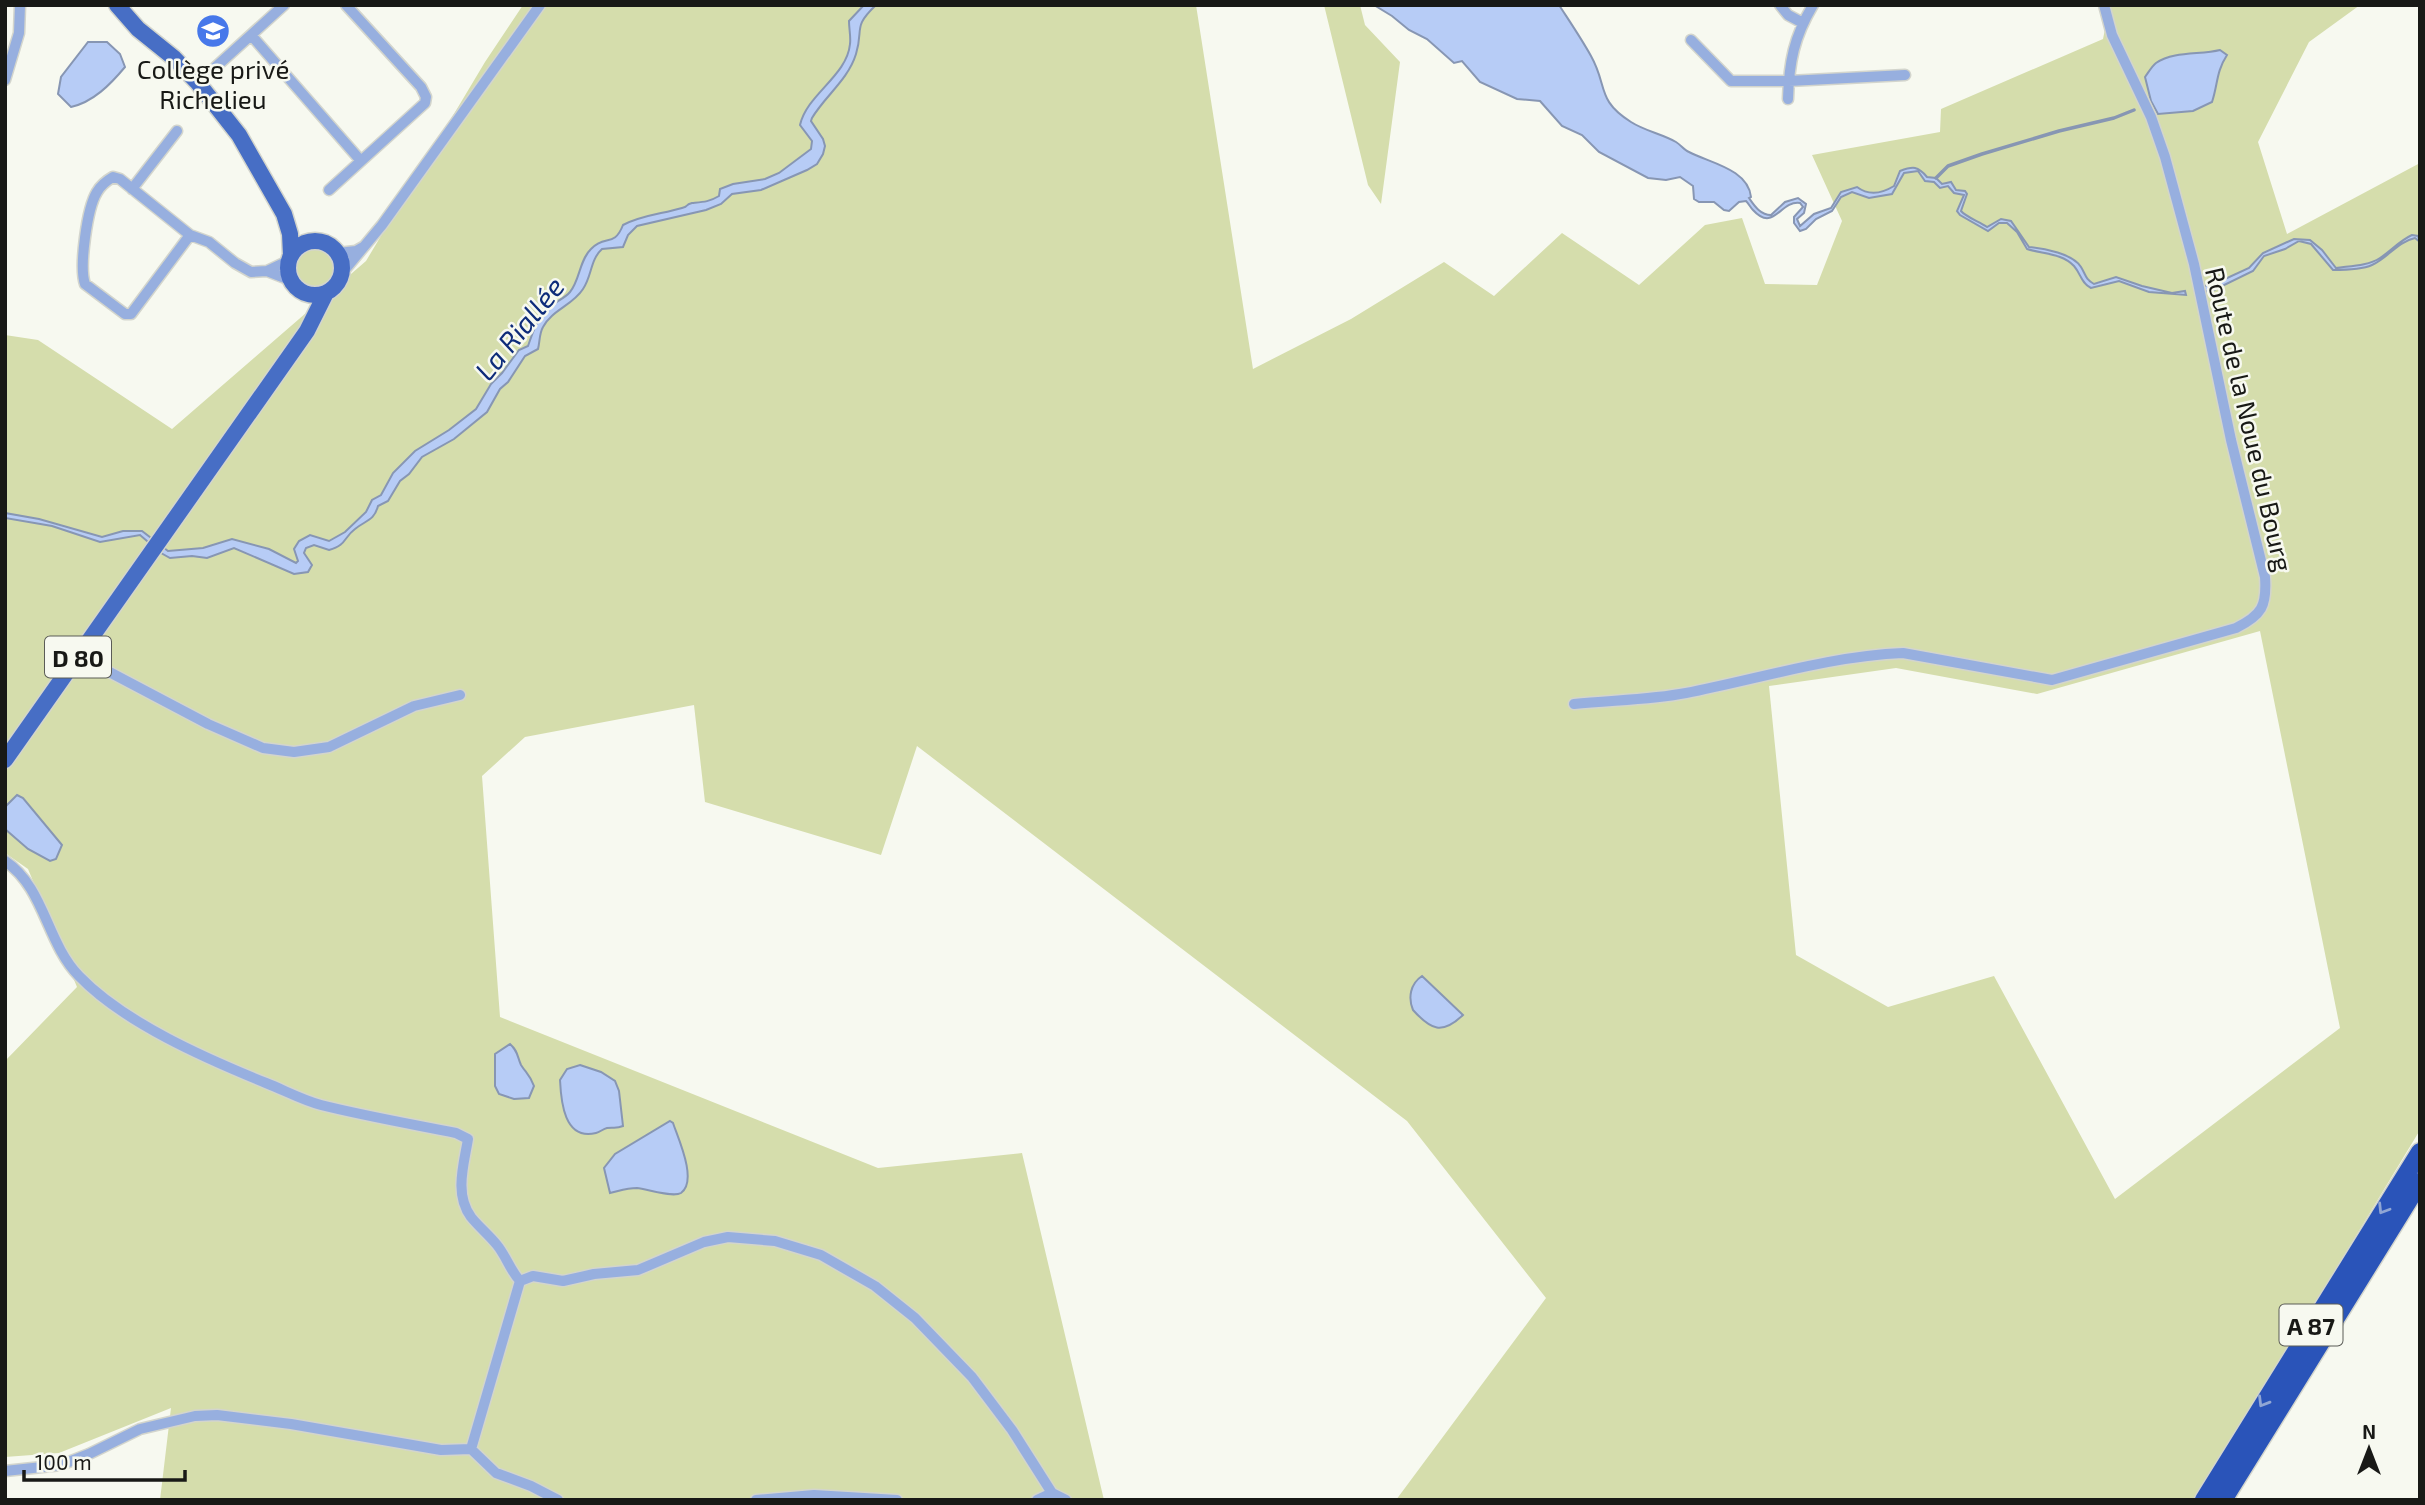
<svg xmlns="http://www.w3.org/2000/svg" width="2425" height="1505" font-family="'Exo 2',sans-serif">
	<style>
		.green { fill: #d5ddac; fill-rule: evenodd }
		.water { fill: #b7ccf6; stroke: #8796b3; stroke-width: 2 }
		.lines { fill: none; stroke-linecap: round; stroke-linejoin: round }
		.stream { stroke: #8796b3; stroke-width: 3.5 }
		.street-casing { stroke: #d3d5cd; stroke-width: 13 }
		.primary-casing { stroke: #d3d5cd; stroke-width: 19 }
		.highway-casing { stroke: #d3d5cd; stroke-width: 21 }
		.street { stroke: #97afdf; stroke-width: 10 }
		.primary { stroke: #476ec5; stroke-width: 16 }
		.highway { stroke: #2a54b9; stroke-width: 18 }
		.oneway { stroke: #90a6d4 }
		.labels { text-anchor: middle; dominant-baseline: central; stroke-width: 5; stroke-linejoin: round; paint-order: stroke }
		.shield { fill: #f7f9f0; stroke: #5b5c57; stroke-width: 2 }
		.shield-label { font-size: 24px; font-weight: bold; fill: #181916 }
		.poi-label { font-size: 26px; fill: #181916; stroke: #f7f9f0 }
		.street-label { font-size: 26px; fill: #181916; stroke: #f7f9f0 }
		.water-label { font-size: 28px; font-style: italic; fill: #0e2c7a; stroke: #f7f9f0 }
	</style>
	<rect width="100%" height="100%" fill="#f7f9f0"/>
	<path class="green" d="M523,5H1196L1253,369L1351,319L1444,262L1494,296L1562,233L1639,285L1705,225L1742,218L1765,284L1817,285L1842,221L1812,155L1940,132L1941,109L2103,39L2110,5H2360L2309,42L2258,142L2287,234L2420,163V1130L2196,1500H1396L1546,1298L1407,1121L917,746L881,855L705,802L694,705L525,737L482,776L500,1017L878,1168L1022,1153L1104,1500H160L171,1408L59,1453L5,1457V1061L77,987L28,869L5,853V335L38,340L172,429L366,261L485,62ZM2260,631L2340,1028L2115,1199L1994,976L1888,1007L1796,955L1769,686L1896,668L2037,694Z
		M1324,5H1360L1365,25L1400,62L1381,204L1368,185Z
		M294 267a21 21 0 1 1 42 0a21 21 0 1 1-42 0Z"/>
	<path class="water" d="M864,5H876C852,28 864,28 856,54C848,80 825,96 812,118L811,121L823,139L825,146L823,154L817,164L807,170L761,190L732,194L721,204L706,210L637,226L628,235L623,247L602,249C590,260 592,276 583,289C573,305 552,310 543,327C539,334 540,342 538,349L525,356L508,382L500,389L487,412L454,439L422,457L409,474L400,481L388,501L378,506C374,521 366,520 355,529C343,538 347,545 329,550L314,545L306,548L304,553L312,565L308,572L294,574L234,548L207,558L192,556L170,558L161,553L140,535L100,542L52,526L5,518V513L39,519L102,537L123,531H142L168,551L203,548L232,539L269,549L296,563L298,561L294,549L299,541L310,535L329,541L345,532L366,512L372,500L381,495L393,473L415,451L449,430L476,409L491,384L502,373L519,350L528,346C534,329 537,317 552,305C557,301 565,298 570,292C580,280 579,261 591,249C605,234 614,248 623,225C642,215 662,214 682,208C690,206 684,205 692,203C703,202 709,202 719,196L720,189L733,184L765,179L779,173L811,149L812,141L800,125C807,94 847,76 850,44C851,37 849,29 849,21Z
		M1374,5H1559C1570,22 1581,38 1591,56C1608,86 1596,100 1631,122C1645,131 1662,134 1676,142C1681,145 1684,150 1689,152C1710,163 1748,169 1751,197L1749,198C1754,205 1760,215 1771,215L1785,202L1798,198L1806,204L1804,213L1797,219L1800,226L1814,214L1831,208L1841,192L1857,187C1869,196 1881,194 1894,186L1900,171C1913,166 1918,166 1927,177L1936,178L1942,184L1951,182L1956,190L1965,191L1967,194L1961,211C1966,217 1980,222 1987,227L2001,219L2011,221L2029,247C2044,248 2073,254 2081,267C2086,275 2085,279 2094,284L2116,277L2142,286L2172,293L2185,291L2186,295L2149,292L2119,281L2091,288C2081,283 2081,274 2074,266C2062,253 2042,254 2027,249L2017,232L2007,223H1999L1988,231L1960,215L1957,211L1964,195L1954,193L1948,186L1940,188L1934,182L1925,181L1918,171L1904,173L1892,194L1869,198L1852,192L1841,197L1832,211L1816,219L1806,229L1800,231L1794,223V217L1803,207L1800,203C1780,200 1774,233 1753,210C1750,207 1749,204 1746,201L1739,202L1729,211L1724,210L1714,202H1699L1694,199L1693,186L1680,177L1666,180L1648,178L1599,152L1582,135L1562,126L1540,101L1517,99L1480,82L1462,61L1454,63L1427,39L1409,30L1392,16Z
		M88,42H107L120,54L125,67C110,85 93,102 71,107L58,94L61,77Z
		M2220,50L2227,55C2216,72 2218,84 2212,102L2193,111L2158,114L2151,101L2145,77C2148,73 2152,66 2156,63C2174,51 2200,55 2220,50Z
		M2412,235L2418,236L2420,242L2415,238C2397,242 2388,258 2372,265C2361,270 2345,270 2333,270L2311,244L2299,241L2285,249L2264,256L2253,271L2214,290L2202,292L2203,286L2212,285L2249,268L2263,253L2294,239L2310,240L2322,250L2336,268C2350,266 2368,266 2380,258C2391,251 2399,241 2412,235Z
		M17,795L23,798L62,845L56,859L50,861L28,849L5,829V807Z
		M1422,976L1463,1015C1442,1035 1431,1030 1413,1010C1408,998 1410,984 1422,976Z
		M510,1044C518,1051 517,1056 521,1065C526,1073 530,1075 534,1086L529,1098L514,1099L499,1094L495,1086V1054Z
		M580,1065L601,1072L615,1081L619,1091L623,1126C616,1129 614,1127 607,1128C603,1129 600,1132 596,1133C564,1141 561,1101 560,1080L567,1069Z
		M670,1121L673,1123C678,1138 698,1181 681,1193C673,1198 647,1189 637,1188C627,1188 619,1191 610,1193L604,1168L615,1154Z"/>
	<g class="lines">
		<path class="stream" d="M1936,178L1948,166L1982,154L2059,131L2114,118L2134,110"/>
		<g class="street-casing">
			<path id="street" d="M1780,5L1788,15L1803,23
				M251,35L361,161
				M1691,40L1731,81H1789L1905,75
				M5,80L19,33L20,5
				M198,83L284,5
				M1788,99C1789,62 1794,37 1813,5
				M132,189L177,131
				M329,190L425,103L426,97L421,87L346,5
				M190,235L131,314H125L85,284C79,267 87,208 97,192C101,185 106,181 113,177L120,179L190,235L209,242L235,263L251,272L267,271
				M338,253L356,251L363,247
				M288,261L267,271L290,280
				M342,273L382,225L540,5
				M79,656L208,724L263,748L294,752L329,747L414,706L460,695
				M1574,704C1611,700 1650,700 1686,693C1758,679 1830,656 1903,653L2052,680L2236,628C2262,615 2267,606 2265,577L2231,440L2194,264L2165,157L2151,117L2112,35L2104,5
				M5,861C45,888 46,942 79,976C124,1023 207,1059 266,1083C284,1090 302,1100 321,1105C365,1116 411,1124 456,1133L468,1139C464,1164 454,1194 471,1217C479,1227 489,1235 497,1245C506,1256 510,1270 520,1281L471,1449L496,1473L531,1486L558,1500
				M520,1281L533,1276L563,1281L594,1274L638,1270L704,1242L728,1237L775,1241L821,1255L875,1286L915,1318L972,1377L1012,1430L1052,1493L1066,1500
				M5,1471L61,1465L89,1454L140,1429L195,1416L217,1415L291,1424L441,1450L471,1449
				M756,1500L814,1495L897,1500
				M1037,1500L1052,1493"/>
		</g>
		<g class="primary-casing">
			<path id="primary" d="M117,5L138,29L174,58L198,83L239,135L284,214L290,234L291,255
				M288 268a27 27 0 1 1 54 0a27 27 0 1 1-54 0Z
				M5,760L307,331L326,293"/>
		</g>
		<g class="highway-casing">
			<path id="highway" d="M2204,1500L2420,1152
				M2223,1500L2420,1182"/>
		</g>
		<use href="#street" class="street"/>
		<use href="#primary" class="primary"/>
		<use href="#highway" class="highway"/>
	</g>
	<defs><path id="oneway-chevron" d="M-2-3.5L2.5 0L-2 3.5" fill="none" stroke-width="1.6" stroke-linecap="round" stroke-linejoin="round" transform="scale(1.75)"/></defs>
	<g class="oneway">
		<use href="#oneway-chevron" transform="translate(2383 1209) rotate(122)"/>
		<use href="#oneway-chevron" transform="translate(2263 1402) rotate(121)"/>
	</g>
	<defs>
		<g id="school-disc" transform="scale(1.75)"><circle r="9.5" fill="#4778ea" stroke="#f7f9f0"/><path d="M0-5L7-2L0 1L-7-2ZM-4 1L0 2.5L4 1V4Q0 6-4 4Z" fill="#fff"/></g>
	</defs>
	<g fill-rule="evenodd">
		<use href="#school-disc" x="213" y="31"/>
	</g>
	<g class="labels">
		<g class="shield">
			<rect x="45" y="636.5" width="66" height="41" rx="5"/>
			<rect x="2279.5" y="1304.5" width="63" height="41" rx="5"/>
		</g>
		<g class="shield-label">
			<text x="78" y="657">D 80</text>
			<text x="2311" y="1325">A 87</text>
		</g>
		<g class="poi-label">
			<text x="213" y="68">Collège privé<tspan x="213" dy="30">Richelieu</tspan></text>
		</g>
		<g class="street-label">
			<text transform="translate(2250 419) rotate(77)">Route de la Noue du Bourg</text>
		</g>
		<g class="water-label">
			<text transform="translate(519 328) rotate(-51)">La Riallée</text>
		</g>
	</g>
	<rect width="2425" height="1505" fill="none" stroke="#181916" stroke-width="14"/>
	<g transform="translate(2369 1449)" stroke="#f7f9f0" stroke-width="5" paint-order="stroke">
	<path d="M0-5L12 26L0 18L-12 26Z" fill="#181916"/>
	<text y="-10" font-size="19" font-weight="bold" text-anchor="middle" fill="#181916">N</text>
	</g>
	<path d="M24 1470v10h161v-10" fill="none" stroke="#181916" stroke-width="3.5"/>
	<text x="35" y="1470" font-size="21" fill="#181916" stroke="#f7f9f0" stroke-width="5" paint-order="stroke">100 m</text>
</svg>
